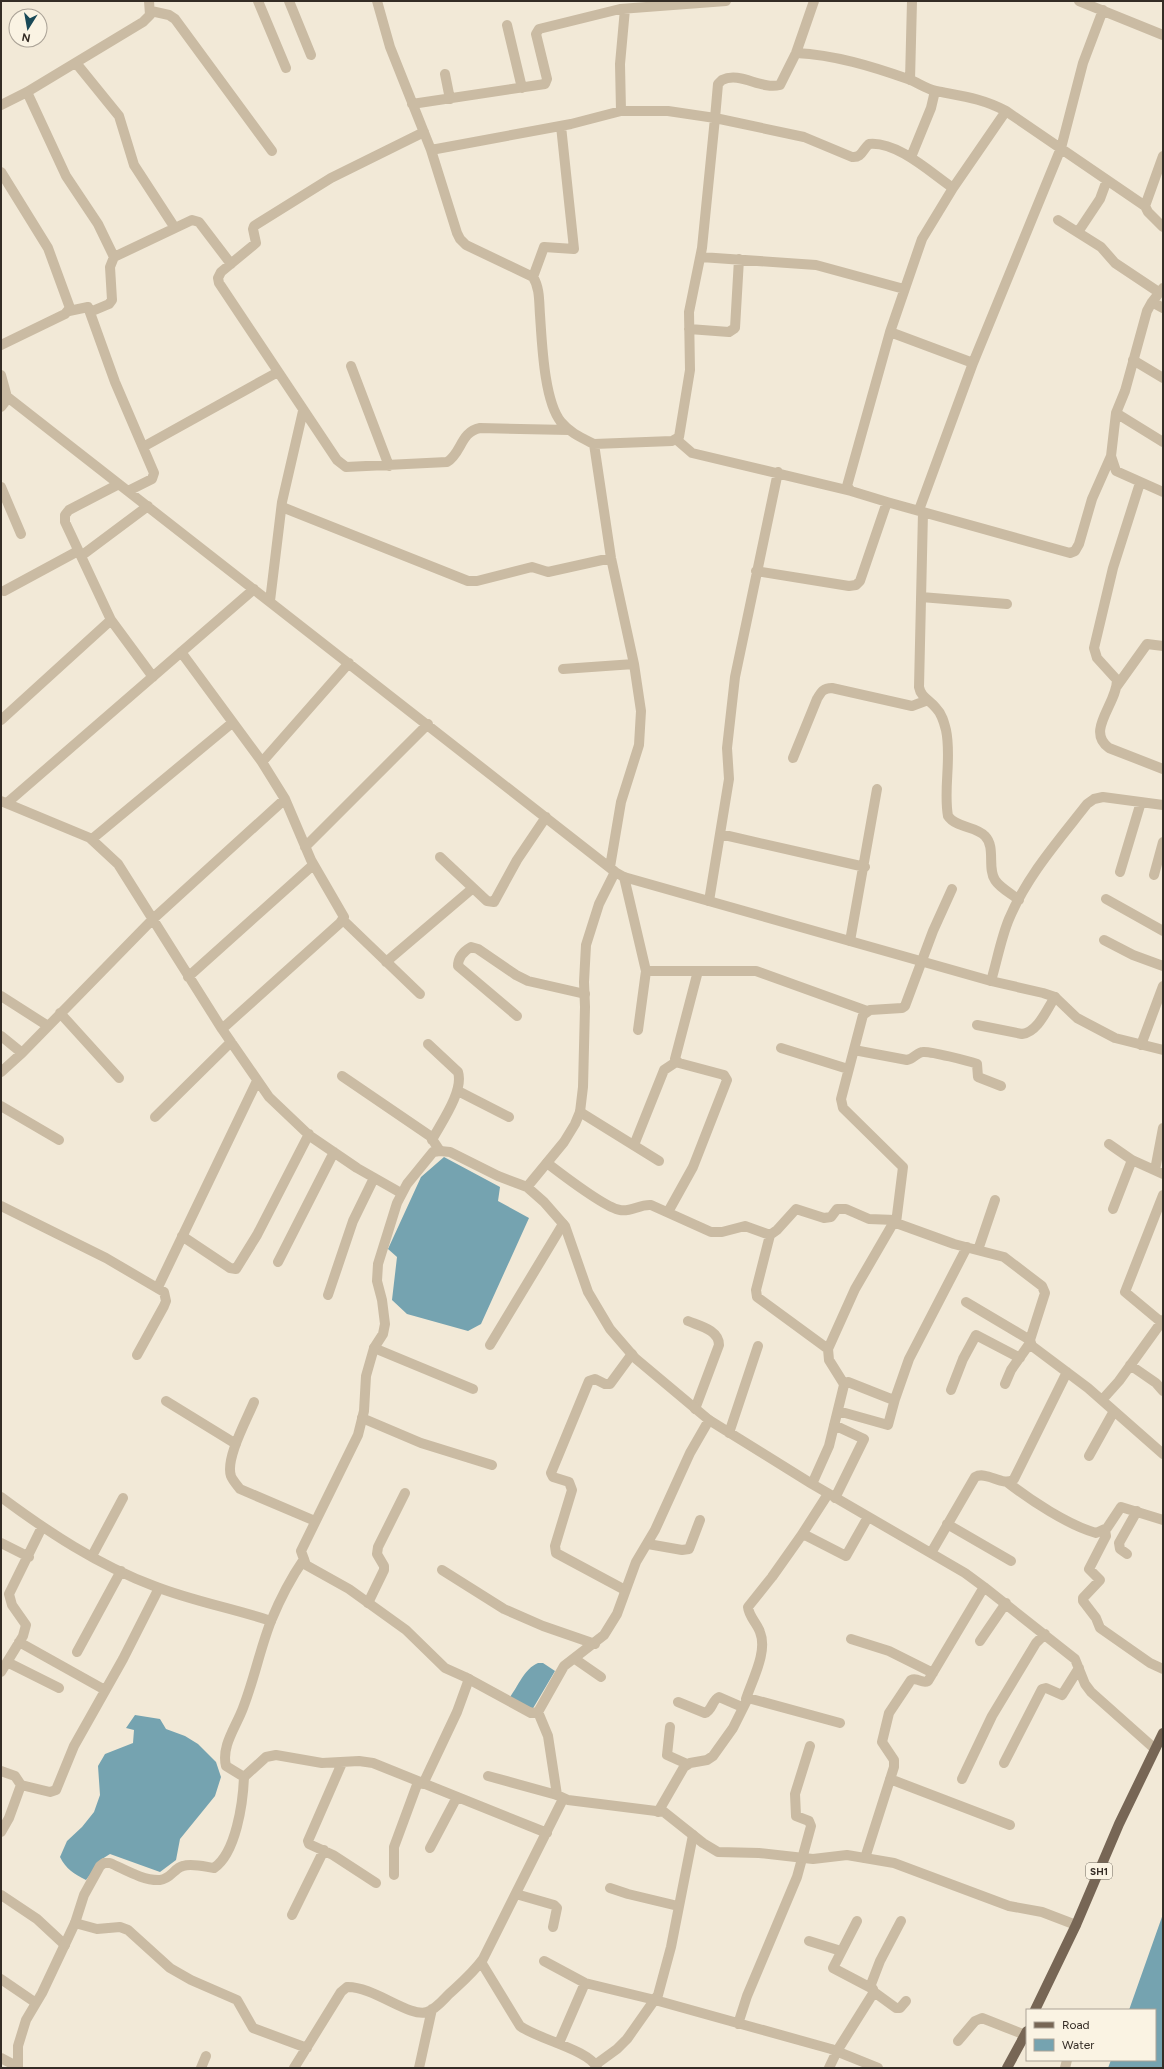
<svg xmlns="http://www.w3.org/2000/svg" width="1164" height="2069" font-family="Figtree,sans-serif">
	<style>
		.water { fill: #75a3b0 }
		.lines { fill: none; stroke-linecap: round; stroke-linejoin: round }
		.minor { stroke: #cabba3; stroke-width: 10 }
		.tertiary { stroke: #cabba3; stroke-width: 10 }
		.primary { stroke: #765; stroke-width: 10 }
		.labels { text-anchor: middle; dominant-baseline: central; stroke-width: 3.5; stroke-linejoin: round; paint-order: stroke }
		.shield { fill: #faf3e3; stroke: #6f685e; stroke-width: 1 }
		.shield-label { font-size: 10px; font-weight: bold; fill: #342c25 }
	</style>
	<rect width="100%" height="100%" fill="#f2e9d7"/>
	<path class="water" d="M444,1157L500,1187L498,1201L529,1218L481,1324L468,1331L407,1314L392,1300L397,1257L388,1249L421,1177Z
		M538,1663H543L555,1671L532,1710L510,1697C519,1685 524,1669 538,1663Z
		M135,1715L160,1719L166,1729L185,1736L198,1744L216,1762L221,1777L215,1796L180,1839L176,1860L160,1872L110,1854L102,1859L86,1880C74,1874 66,1869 60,1857L67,1841L82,1827L94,1812L100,1795L98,1766L105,1754L133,1743L134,1730L126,1728Z
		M1163,1914V2068H1108L1111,2060H1155V2010H1129Z"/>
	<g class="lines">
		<path class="minor" d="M258,1L286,68
			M289,1L311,55
			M377,1L390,47L431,150L457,233L460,239L466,245L533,277C540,288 539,302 540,315C542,343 544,401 561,422C570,433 582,438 594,444L611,558L634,664L641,711L639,745L621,802L610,867
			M814,1L796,53L780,85C761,90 740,71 722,80L718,84L715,118L804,137L852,157C862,158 862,150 869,144C897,141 931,173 953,188
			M1079,1L1163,35
			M151,11L169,15L175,19L272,151
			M507,25L522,88
			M796,53C835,55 871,66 908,79C917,82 926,89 936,91C961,96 982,98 1006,111
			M76,63L119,116L134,165L175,228
			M445,74L450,99
			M910,80L912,1
			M27,92L66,176L98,224L114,257
			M412,104L545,84L547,79L536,34L539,29L620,9L726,1
			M1,105L27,92L143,22L150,15L149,1
			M621,111L620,64L625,9
			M424,132L331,178L254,226L253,229L256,243L221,272L218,278L219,283L337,460L346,467L447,462C462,453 460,432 480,428L569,430
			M431,150L571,124L621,111H668L715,118L702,248L689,312L690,370L679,437L672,441L594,444
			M1163,156L1145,206L1148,212L1163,227
			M911,157L931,108L935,91
			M1,172L48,248L70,308L65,314L1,345
			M1058,220L1101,247L1115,263L1160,293
			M1078,232L1100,199L1107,180
			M701,257L816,265L904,289
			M533,277L544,247L574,249L561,126
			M1163,288L1152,302L1147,311L1125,391L1116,413L1111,456L1116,471L1163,492
			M1152,302L1163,308
			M69,311L88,307L115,382L154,473L152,479L128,491
			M90,312L109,304L112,300L110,267L114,257L192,220L199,222L231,264
			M689,329L729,332L735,328L739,259
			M890,332L973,363
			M1133,360L1163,378
			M351,366L389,466
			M1,375L7,397
			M1,392L614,871
			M1,407L8,398
			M1116,413L1163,442
			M677,440L692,453L851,491
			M143,447L278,372
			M1111,456L1092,499L1079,544L1075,551L1070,553L887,502L851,491L847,486L890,332L922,239L953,188L1006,111L1145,206
			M1140,483L1113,568L1094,648L1097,658L1117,680C1117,704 1085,731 1109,748L1163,769
			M119,484L69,510L65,515V522L111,620L153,677
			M1,487L21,534
			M282,507L468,581H477L532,567L548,572L611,558
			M919,510L973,363L1061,148L1083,63L1103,10
			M923,512L919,687C921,698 930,700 936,708C942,714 944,722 946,730C952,758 943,789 948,816C956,828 976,826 985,836C996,847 987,868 995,880C1000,888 1012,894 1019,900
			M81,556L148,506
			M756,571L849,586L856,585L860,581L887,502
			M4,591L78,551
			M921,597L1007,604
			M270,601L282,502L303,411
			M181,652L262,762L285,799L311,860L344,917L340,923L222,1029
			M563,669L634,664
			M1117,686L1147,644L1163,646
			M1,720L111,620
			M793,758L817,699C821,692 823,688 832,688L912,706L928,700
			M262,762L349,663
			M1,801L90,838L118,864L222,1029L269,1097L310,1136L357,1168L401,1193
			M7,803L254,589
			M720,834L865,867
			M92,839L232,723
			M305,847L428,724
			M440,857L487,901L494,902L517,860L546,817
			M1120,872L1141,802
			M1154,875L1163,842
			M624,877L646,971L638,1030
			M952,889L933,931L905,1006L902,1008L870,1010L863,1015L841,1099L843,1108L903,1167L896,1223L954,1244L1004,1257L1042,1286L1045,1293L1030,1340L1032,1346L1088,1388L1163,1454
			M1106,899L1163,931
			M709,901L729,779L727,748L735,677L778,472
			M343,920L420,994
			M1104,940L1133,955L1163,966
			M850,941L877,789
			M386,962L473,888
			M646,971H756L867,1011
			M188,977L313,865
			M991,981C997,961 1001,938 1009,919C1027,876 1058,841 1087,804L1094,799L1103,797L1163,805
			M1,996L48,1026
			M60,1013L119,1078
			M517,1016L458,966C458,957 464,951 471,947L478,949L516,975L528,981L585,994
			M977,1025L1022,1034C1038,1032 1047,1009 1055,997
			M1,1036L22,1053
			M428,1044L458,1072C464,1091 441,1123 432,1140
			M1141,1045L1163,986
			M781,1048L848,1069
			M854,1050L907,1060C914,1059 917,1052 923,1052C930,1051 969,1061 977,1064L978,1077L1001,1086
			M1,1072L22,1053L153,919L285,799
			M342,1076L430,1136L440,1151
			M458,1091L509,1117
			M1,1106L59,1140
			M580,1112L659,1161
			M155,1117L231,1042
			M1109,1144L1132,1160L1163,1174
			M634,1145L664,1070L676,1062
			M547,1163C560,1173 606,1208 620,1210C631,1212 640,1204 651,1205L711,1232H722L745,1226L770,1235L777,1230L796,1209L824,1218L831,1217L837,1209H846L869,1219L895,1220
			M1155,1170L1163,1128
			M1,1206L106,1258L164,1292L166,1301L164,1306L137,1355
			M1113,1209L1132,1160
			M668,1212L693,1167L727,1080L724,1075L679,1063L675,1059L698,971
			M770,1235L756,1290L757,1297L828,1349
			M182,1236L230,1268L236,1269L257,1235L309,1134
			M978,1250L995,1200
			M278,1262L334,1152
			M158,1287L257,1081
			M328,1295L353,1221L374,1178
			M966,1302L1030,1340
			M688,1321C700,1326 719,1330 719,1345L695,1409
			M1161,1322L1125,1292L1163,1195
			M490,1345L563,1224
			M374,1348L473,1389
			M1130,1365L1156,1383L1163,1391
			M844,1384L829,1360L828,1349L855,1289L895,1220
			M1005,1384L1011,1370L1030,1343
			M951,1390L963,1359L976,1335L1020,1358
			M1102,1400L1119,1381L1163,1320
			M166,1401L236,1444
			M254,1402C247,1419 225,1459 231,1476C233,1481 237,1485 240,1489L315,1521
			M838,1411L888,1425L895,1399
			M362,1418L421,1443L492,1465
			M709,1420L812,1484L965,1573L984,1587L1075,1659L1085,1684L1091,1692L1155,1749
			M834,1425L864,1439L835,1498
			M729,1433L758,1346
			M1089,1456L1114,1411
			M1007,1482C1030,1500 1068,1525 1096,1533L1107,1528L1121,1507L1163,1520
			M812,1484L829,1446L844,1385L848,1382L891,1399H895L909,1359L967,1247
			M1,1497C48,1532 98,1565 154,1586C192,1601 232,1608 271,1621
			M947,1524L1011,1561
			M1105,1530L1106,1536L1089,1569L1100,1580L1083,1598V1601L1096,1618L1100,1628L1150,1663L1163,1669
			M801,1536L828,1494
			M1,1543L29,1557
			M648,1544L682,1550L689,1549L700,1520
			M931,1553L975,1477C987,1470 1003,1488 1014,1479L1067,1372
			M1127,1554L1120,1549L1119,1543L1137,1511
			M92,1556L123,1498
			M442,1570L504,1609L543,1626L595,1644
			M625,1590L556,1553L555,1546L572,1490L569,1482L553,1477L551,1473L589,1381L595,1379L605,1384H610L632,1354
			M368,1603L384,1570V1566L377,1554L378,1547L405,1493
			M851,1639L889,1651L933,1673
			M980,1641L1006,1603
			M19,1642L105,1690
			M77,1652L121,1571
			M575,1659L601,1677
			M7,1662L59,1688
			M1,1672L23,1636L26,1625L12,1605L9,1594L42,1527
			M746,1699C752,1680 768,1652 760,1632C757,1623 749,1617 748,1607L772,1577L801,1536L805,1535L846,1556L868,1517
			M678,1702L705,1713C712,1711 712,1700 719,1697L742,1707
			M670,1727L667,1755L687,1764
			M342,1763L308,1841L309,1844L333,1855L376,1883
			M1004,1763L1042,1689L1046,1688L1062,1695L1079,1668
			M1,1771L15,1776L21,1785L9,1818L1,1832
			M488,1776L557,1795
			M244,1777L266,1757L276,1755L322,1763L359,1761L373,1763L547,1833
			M890,1779L1010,1825
			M962,1779L992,1716L1036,1643L1045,1634
			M423,1784L457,1712L469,1679
			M21,1785L50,1792L56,1790L74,1746L123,1659L159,1588
			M658,1812L684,1767L690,1763L707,1760L713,1756L733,1728L748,1698L840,1723
			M430,1848L457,1797
			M865,1858L894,1767V1760L882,1742L889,1713L911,1680C918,1677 922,1684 928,1681L984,1587
			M394,1875V1847L418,1782
			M610,1888L628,1894L678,1906
			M516,1894L554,1905L557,1908L553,1927
			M1,1895L37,1919L65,1945
			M292,1915L324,1850
			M75,1923L97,1929L120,1927L128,1930L170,1968L191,1980L237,2000L253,2028L307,2048
			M809,1941L841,1951
			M544,1961L585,1983L655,2000L831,2049L878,2068
			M481,1962L520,2026C537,2039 590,2050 597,2068
			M870,1987L880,1961L901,1921
			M874,1992L896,2008H900L906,2001
			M738,2024L747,1996L797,1877L811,1826L809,1821L796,1816L795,1794L810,1746
			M958,2041L975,2021L982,2018L1025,2035
			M559,2043L585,1983
			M1,2058L18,2067
			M595,2065L617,2049L627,2039L658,1995L671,1947L693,1835
			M201,2068L206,2056
			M294,2068L341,1992L347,1987C373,1986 410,2018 427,2012C436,2009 443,2000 449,1994C461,1983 473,1973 483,1959L563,1799
			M419,2068L432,2009
			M829,2068L837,2051L874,1992L873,1989L833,1968L857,1921
			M1065,2068L1067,2060"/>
		<path class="tertiary" d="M527,1187L544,1202L565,1226L588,1292L610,1329L635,1358L709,1420L690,1453L655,1530L636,1562L617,1614L604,1635L564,1666L538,1712L548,1736L557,1795L568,1800L664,1812L703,1843L718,1852L759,1853L813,1859L847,1855L894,1863L1009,1906L1042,1912L1076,1925
			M538,1712L531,1713L465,1677L445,1668L406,1630L349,1589L306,1565L301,1551L358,1435L364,1411L366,1376L374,1348L383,1334L385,1324L382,1300L377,1281L378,1264L397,1203L407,1184L433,1152L440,1151L450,1152L498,1176L527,1187L564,1142L575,1124L580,1112L583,1087L585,1007L584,982L586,945L599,904L615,872L624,877L991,981L1043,993L1055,997L1077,1018L1115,1038L1163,1050
			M1,1979L36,2003
			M18,2068V2046L26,2020L42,1993L75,1923L84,1895L100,1866L104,1863H110C124,1869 143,1881 160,1880C171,1879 174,1868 183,1866C192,1863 206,1867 214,1868C236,1853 243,1803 244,1777L226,1766C221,1746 236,1727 243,1708C254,1680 260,1649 271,1621C280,1599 291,1578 304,1559"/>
		<path class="primary" d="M1035,2010L1076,1925L1119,1824L1163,1733
			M1007,2068L1027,2031"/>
	</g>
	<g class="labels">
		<rect class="shield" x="1086" y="1863" width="26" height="16" rx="3"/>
		<g class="shield-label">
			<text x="1099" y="1871">SH1</text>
		</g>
	</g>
	<rect width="1164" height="2069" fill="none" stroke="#342c25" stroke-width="4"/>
	<rect x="1026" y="2009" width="130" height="52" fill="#faf3e3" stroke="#aba397"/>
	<rect x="1034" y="2022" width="20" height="6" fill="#776655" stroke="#aba397"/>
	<text x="1062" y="2029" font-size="12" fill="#342c25">Road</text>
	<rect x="1034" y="2039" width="20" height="12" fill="#75a3b0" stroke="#aba397"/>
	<text x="1062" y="2049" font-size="12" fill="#342c25">Water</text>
	<g transform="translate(28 28) rotate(191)"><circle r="19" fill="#faf3e3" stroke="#aba397"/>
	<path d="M0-3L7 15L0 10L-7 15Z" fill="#194957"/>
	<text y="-6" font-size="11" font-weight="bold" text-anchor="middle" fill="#342c25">N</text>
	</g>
</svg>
